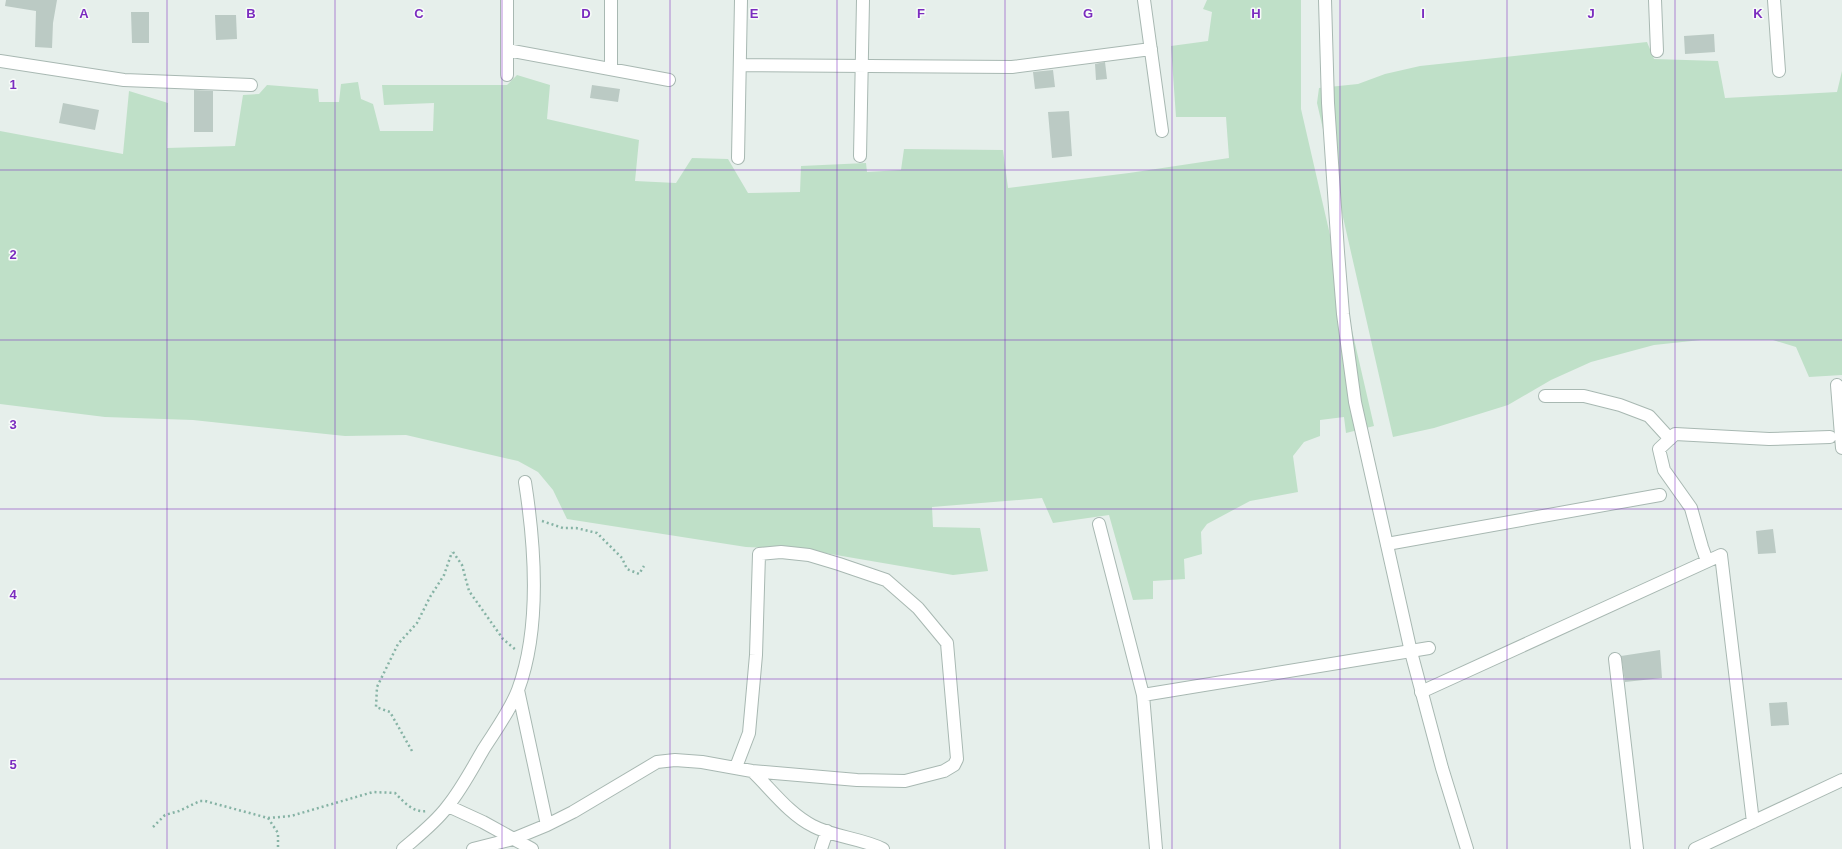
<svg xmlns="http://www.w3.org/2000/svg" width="1842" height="849" font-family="Arial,sans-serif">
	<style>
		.green { fill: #bfe0c8 }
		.building { fill: #bbcac4 }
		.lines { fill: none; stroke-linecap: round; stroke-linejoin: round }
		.minor-casing { stroke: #a8b8b2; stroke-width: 14 }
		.tertiary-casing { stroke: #a8b8b2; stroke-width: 14 }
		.path { stroke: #86b3a5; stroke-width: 2.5; stroke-dasharray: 2 3; stroke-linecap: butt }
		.minor { stroke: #fff; stroke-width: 12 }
		.tertiary { stroke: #fff; stroke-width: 12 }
		.grid { fill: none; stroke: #7b2cbf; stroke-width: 1; stroke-opacity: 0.55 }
		.grid-label { font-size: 13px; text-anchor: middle; font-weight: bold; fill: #7b2cbf; stroke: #f7fbf9; stroke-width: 3; stroke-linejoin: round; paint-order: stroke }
	</style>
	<rect width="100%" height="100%" fill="#e6efeb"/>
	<path class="green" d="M1207,0H1301V109L1374,426L1346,433L1344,417L1320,420V436L1304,442L1293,456L1298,492L1250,501L1207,524L1201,532L1202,554L1184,559L1185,579L1153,581V599L1133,600L1109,515L1053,523L1042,498L932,507L933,527L980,528L988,571L953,575L801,549L746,547L567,519L553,490L538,472L518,461L406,435L345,436L193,420L105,417L0,404V131L123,154L129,91L168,103L167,148L235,146L243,95L259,94L267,85L318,89L319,102H339L341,84L358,82L361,99L373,104L380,131H433L434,103L384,105L382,85H507L517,75L550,85L547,119L639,140L635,181L676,183L692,158L728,159L748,193L800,192L801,166L866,163L867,172L901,170L904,149L1003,150L1008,188L1129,173L1229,158L1226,117H1176L1171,46L1208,41L1212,12L1203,9Z
		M1647,42L1654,59L1718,61L1725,98L1837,92L1842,71V375L1809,377L1796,347L1773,340H1701L1654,345L1591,362L1551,380L1508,405L1434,428L1393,437L1320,116L1317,103L1319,88L1358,84L1385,74L1420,66Z"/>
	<path class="building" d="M6,0H57L53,23L52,48L35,47L36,11L5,6Z
		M131,12H149V43H132Z
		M215,15H236L237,39L216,40Z
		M1714,34L1715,52L1685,54L1684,36Z
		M1105,62L1107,79L1096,80L1095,64Z
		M1053,70L1055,87L1035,89L1033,72Z
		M592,85L620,89L618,102L590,98Z
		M194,90L213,91V132H194Z
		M63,103L99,110L95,130L59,123Z
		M1069,111L1072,156L1052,158L1048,112Z
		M1773,529L1776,553L1758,554L1756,531Z
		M1660,650L1662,678L1625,682L1621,656Z
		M1787,702L1789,725L1771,726L1769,703Z"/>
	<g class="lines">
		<g class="minor-casing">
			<path id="minor" d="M507,0V75
				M1144,0L1162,131
				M1655,0L1657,51
				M1774,0L1779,71
				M507,50L669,80
				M0,61L124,80L251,85
				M740,65L1012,67L1151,49
				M611,69V0
				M860,156L863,0
				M738,158L741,0
				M1837,385L1842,448
				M1545,396H1584L1620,405L1649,416L1670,439
				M1099,524L1143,695L1156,849
				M1387,544L1660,495
				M1707,561L1702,547L1691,508L1664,470L1659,449L1675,434L1769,439L1830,437
				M1615,659L1637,849
				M518,690L547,825
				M1421,692L1721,555L1753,822
				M1143,695L1429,648
				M752,771C771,789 789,814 813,826C833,837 861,838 883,849
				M448,806L483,822L532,849
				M403,849C418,836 435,823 447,807C461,790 472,769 483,750C495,731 510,711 518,690C541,628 535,546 525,482
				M473,849L513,839L547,825L573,812L657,762L675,760L702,762L752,771L857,780L905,781L944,771L954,765L957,759L947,643L918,608L886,580L839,564L809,555L781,552L759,554L756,655L749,733L736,767
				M821,849L827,831
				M1695,849L1842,780"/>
		</g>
		<g class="tertiary-casing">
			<path id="tertiary" d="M1325,0L1328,103L1338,252L1343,314L1355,402L1411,652L1442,768L1467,849"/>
		</g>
		<path class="path" d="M542,521L563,528H576L597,533L622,558L627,569L639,574L644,566
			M453,552L462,565L469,591L503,639L516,650
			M412,751L390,712L376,707L377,687L398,644L417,623L430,597L444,575L452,552
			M268,818L291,816L373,792L395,793C404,802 413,813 427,811
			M153,827L165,815L179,811L200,801H205L268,818L278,833V849"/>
		<use href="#minor" class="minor"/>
		<use href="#tertiary" class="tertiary"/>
	</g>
	<path class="grid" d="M167,0V849M335,0V849M502,0V849M670,0V849M837,0V849M1005,0V849M1172,0V849M1340,0V849M1507,0V849M1675,0V849M0,170H1842M0,340H1842M0,509H1842M0,679H1842"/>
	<g class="grid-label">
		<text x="84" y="18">A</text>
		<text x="251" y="18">B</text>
		<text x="419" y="18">C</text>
		<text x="586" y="18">D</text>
		<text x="754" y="18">E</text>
		<text x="921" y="18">F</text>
		<text x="1088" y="18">G</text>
		<text x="1256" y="18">H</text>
		<text x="1423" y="18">I</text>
		<text x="1591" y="18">J</text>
		<text x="1758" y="18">K</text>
		<text x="13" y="89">1</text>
		<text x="13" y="259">2</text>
		<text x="13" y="429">3</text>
		<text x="13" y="599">4</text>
		<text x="13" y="769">5</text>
	</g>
</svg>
